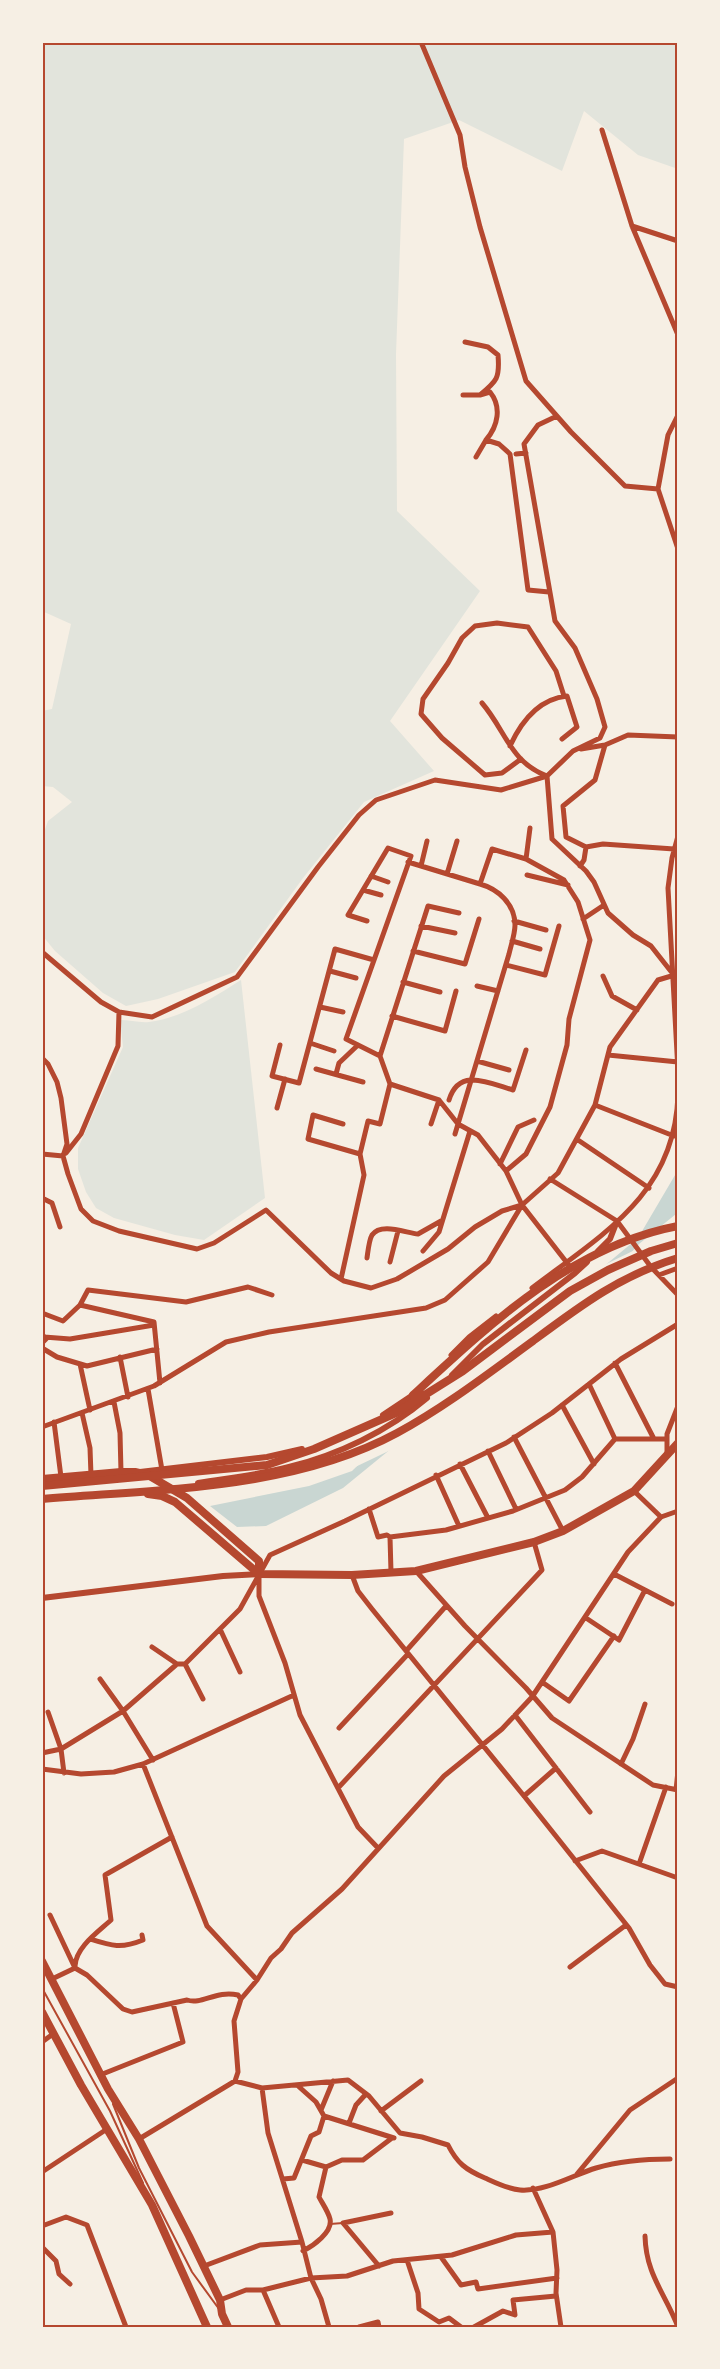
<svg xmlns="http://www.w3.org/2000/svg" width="720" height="2369" font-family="Overpass,sans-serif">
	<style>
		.green { fill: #e2e4dc }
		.water { fill: #c9d6d2 }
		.pier { fill: #f6efe4 }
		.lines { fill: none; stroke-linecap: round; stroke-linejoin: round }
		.service { stroke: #b5482f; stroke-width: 2 }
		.minor { stroke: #b5482f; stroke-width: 5 }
		.tertiary { stroke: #b5482f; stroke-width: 6 }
		.primary { stroke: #b5482f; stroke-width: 8 }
		.trunk { stroke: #b5482f; stroke-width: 8 }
		.neatline { fill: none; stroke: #b5482f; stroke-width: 2 }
	</style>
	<rect width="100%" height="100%" fill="#f6efe4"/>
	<path class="green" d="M42,42H678V169L638,155L584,111L562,171L459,120L404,139L396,354L397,511L480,591L390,721L434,771L364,802L303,878L235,972L158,999L126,1006L103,993L55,951L42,935V838L48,821L72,802L53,787L42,786V711L52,709L71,624L42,611Z
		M241,980L265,1198L204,1240L175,1235L114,1218L96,1208L86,1192L78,1169V1148L123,1047L120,1020C129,1020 140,1023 149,1022C182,1018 214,997 241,980Z"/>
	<path class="water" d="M678,1170L676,1214L639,1244L611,1275L474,1381L343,1488L266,1526L237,1527L210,1506L309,1486L352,1471L427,1398L562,1301L638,1238Z"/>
	<path class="pier" d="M641,1247L613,1277L582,1299L532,1341L397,1447L351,1469L327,1477L350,1469L425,1395L560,1298L594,1270Z"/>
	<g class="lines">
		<path class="service" d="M42,1988L110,2111L143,2183
			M113,2104L139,2168L192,2272L219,2309
			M330,2224L343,2223"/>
		<path class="minor" d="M421,42L460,135L465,167L480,227L526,381L571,432L625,486L658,489
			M602,130L632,226L678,335
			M632,226L678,241
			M465,342L488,347L498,355C500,378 497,381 480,395L490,392C502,407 498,426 486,440L499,444L510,454L528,590L549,592
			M463,395H480
			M678,415L668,435L658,489L678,549
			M557,416L538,425L524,444L555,621L575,648L597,699L605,727L600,738L573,751L547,776L552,839L586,871L594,882L608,913L633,935L651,946L673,974
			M516,454L526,453
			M476,457L486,440
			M482,703C506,731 510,762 547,776
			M510,746C521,722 539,699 567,696L577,727L562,739
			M581,749L605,745L628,735L678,737
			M521,759L502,773L485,775L442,738L421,714L423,699L448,663L462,638L475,626L497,623L528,627L556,671L564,696
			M678,836L672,858L668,888L678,1071
			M586,847L603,844L674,849
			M408,862L480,884L492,849L526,859
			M421,866L427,841
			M580,866L584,860L586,847L566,837L563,806L595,780L605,745
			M447,874L457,841
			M527,875L568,885
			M371,876L388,882
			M363,890L381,895
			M583,919L604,905
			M367,921L348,915L388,848L411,856L346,1039L380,1056L390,1084L439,1100L458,1124L478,1135L506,1171L522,1205L571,1268
			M514,921L546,930
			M421,926L455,933
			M512,941L540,949
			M413,951L465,964L479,919
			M42,952L101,1002L119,1012L152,1017L237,977L318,867L359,815L376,800L435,780L501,790L547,776
			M506,965L545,975L559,926
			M330,971L356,978
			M603,976L612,996L637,1010
			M403,982L440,992
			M477,986L498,991
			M320,1007L343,1012
			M392,1016L445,1031L456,991
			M310,1043L334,1051
			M280,1045L272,1076L299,1083L335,949L374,960
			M608,1055L678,1062
			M380,1056L428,906L459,913
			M42,1058L48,1064L57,1082L61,1098L67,1144L63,1156L68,1174L81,1209L93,1221L119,1231L197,1249L214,1243L266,1210L331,1273L344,1281L371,1288L397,1279L448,1249L475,1227L502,1211L522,1205
			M477,1061L509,1070
			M316,1069L363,1082
			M336,1074L339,1063L358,1045
			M449,1100C459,1067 489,1083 513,1090L526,1050
			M595,1105L674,1136
			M277,1108L285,1079
			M343,1124L313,1115L308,1139L360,1154L368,1121L380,1124L390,1084
			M431,1124L439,1100
			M455,1134L509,954C511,945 515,934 515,925C515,904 498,889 480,884
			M578,1140L649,1188
			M66,1153L81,1134L118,1046L119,1012
			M42,1154L63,1156
			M500,1164L518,1127L534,1120
			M506,1171L526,1154L550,1107L567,1045L569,1019L590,940L578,902L564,880L526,859L530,828
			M550,1179L617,1221L651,1267L678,1295
			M42,1198L52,1203L60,1227
			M423,1251L439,1232L470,1131
			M367,1258C368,1251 369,1240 372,1235C381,1222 406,1233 418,1234L441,1221
			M390,1262L398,1231
			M659,1275L678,1268
			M341,1279L364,1175L360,1154
			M532,1288C603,1234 675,1194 678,1095
			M80,1305L154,1322L160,1383
			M42,1313L63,1321L80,1305L88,1290L186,1302L248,1287L272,1295
			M42,1334L46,1339L42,1343
			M44,1337L70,1339L154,1325
			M42,1348L57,1357L87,1366L157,1349
			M451,1355L469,1337L496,1316
			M120,1357L128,1397
			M615,1363L654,1439
			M80,1364L90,1410
			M589,1384L615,1439
			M148,1389L162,1470
			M114,1402L120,1433L121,1472
			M562,1405L594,1464
			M82,1413L90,1448L91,1475
			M54,1422L61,1477
			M42,1427L154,1386L226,1342L269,1332L426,1308L445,1300L488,1262L522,1205L558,1173L595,1105L610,1047L658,980L678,974
			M514,1437L563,1531
			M488,1451L516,1509
			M667,1455V1434L678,1406
			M460,1464L488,1518
			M436,1475L459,1526
			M634,1491L661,1517
			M369,1509L378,1537L387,1535L390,1537
			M416,1571L465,1626L526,1688L552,1718L653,1785L678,1790
			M391,1572L390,1537L446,1530L513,1511L565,1490L582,1477L615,1439H667
			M614,1574L672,1604
			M352,1575L358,1591L372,1609L524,1796L629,1928L650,1965L665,1984L678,1987
			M259,1576V1596L285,1663L300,1715L358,1827L378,1848
			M586,1618L619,1640L645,1590
			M220,1629L240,1672
			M152,1647L177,1664
			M406,1651L446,1606
			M185,1664L203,1699
			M100,1679L123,1711L153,1760
			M542,1682L569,1701L614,1636
			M515,1715L590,1812
			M339,1728L408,1654
			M42,1753L61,1749L48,1712
			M143,1764L207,1926L257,1980
			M621,1764L633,1739L645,1704
			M42,1769L81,1774L114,1772L143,1764L294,1695
			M64,1773L61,1749L123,1711L177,1664H185L240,1609L270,1555L345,1521L506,1443L552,1413L621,1359L678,1324
			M338,1788L542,1570L534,1542
			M676,1790L678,1771
			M524,1796L556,1768
			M575,1861L602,1851L678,1878
			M639,1864L666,1787
			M50,1915L75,1968L87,1975L123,2009L132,2012L187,2000C202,2005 216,1990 238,1995L241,1999
			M90,1939C112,1946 121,1949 143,1940L142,1935
			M75,1966C76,1947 98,1932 111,1920L105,1875L172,1837
			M570,1967L626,1925
			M52,1979L75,1968
			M42,2042L53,2034
			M100,2075L183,2042L173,2003
			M235,2081L262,2088L348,2080L369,2096L400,2133L422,2137L448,2145C457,2163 466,2170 485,2178C496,2183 508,2189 520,2190C545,2192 573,2175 596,2168C620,2161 645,2159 670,2159
			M297,2085L316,2102L324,2116L394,2138
			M262,2088L268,2133L302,2242L311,2278L321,2299L329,2327
			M321,2110L333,2081
			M381,2111L421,2081
			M349,2123L356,2105L366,2094
			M139,2139L235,2081L238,2072L234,2021L241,1999L257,1980L271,1958L281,1949L292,1933L342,1889L444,1776L502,1729L532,1697L628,1552L661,1517L678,1511
			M302,2160L326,2167
			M42,2172L107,2129
			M577,2174L630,2110L678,2078
			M283,2179L294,2178L311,2136L319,2132L324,2116
			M533,2188L553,2232L557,2270L556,2293L561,2327
			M42,2226L66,2217L87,2225L126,2327
			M645,2236C646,2275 665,2293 678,2327
			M42,2247L56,2261L59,2274L70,2284
			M303,2251C313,2246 333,2232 330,2219C328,2211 322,2203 319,2197L326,2167L342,2160H363L392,2138
			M441,2257L461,2285L476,2282L478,2289L557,2278
			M407,2260L418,2293L419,2309L439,2322L449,2318L461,2327
			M204,2266L260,2245L302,2242
			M379,2266L343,2223L391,2213
			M263,2290L279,2327
			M220,2300L246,2290H263L311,2278L347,2276L393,2261L452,2255L516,2235L553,2232
			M359,2327L378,2322L379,2327
			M474,2327L503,2311L515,2315L513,2300L556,2296"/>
		<path class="tertiary" d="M598,1251L610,1239L617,1221
			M452,1375L483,1344L575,1273L587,1262
			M383,1415L413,1395
			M140,1472L267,1457L302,1449
			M198,1483C228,1478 259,1475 289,1467C338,1455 388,1431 427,1398
			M42,1598L223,1576L259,1574"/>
		<path class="primary" d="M42,1479L121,1472H135L148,1475L187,1498L259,1561V1574
			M148,1494L162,1496L175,1502L259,1574L352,1575L416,1571L534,1542L563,1531L634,1491L678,1443
			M42,1961L108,2089L139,2139L189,2236L220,2300L222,2314L228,2327
			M42,2012L81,2085L152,2205L207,2327"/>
		<path class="trunk" d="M413,1395C490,1324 572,1246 678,1226
			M42,1486L267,1465L314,1449L396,1413L463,1371L570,1291L608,1270L651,1251L678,1243
			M42,1499C158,1489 292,1490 397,1433C445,1407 489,1373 533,1341C580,1306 621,1275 678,1258"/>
	</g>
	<rect width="720" height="2369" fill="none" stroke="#f6efe4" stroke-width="87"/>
	<rect x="44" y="44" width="632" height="2282" class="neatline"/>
</svg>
